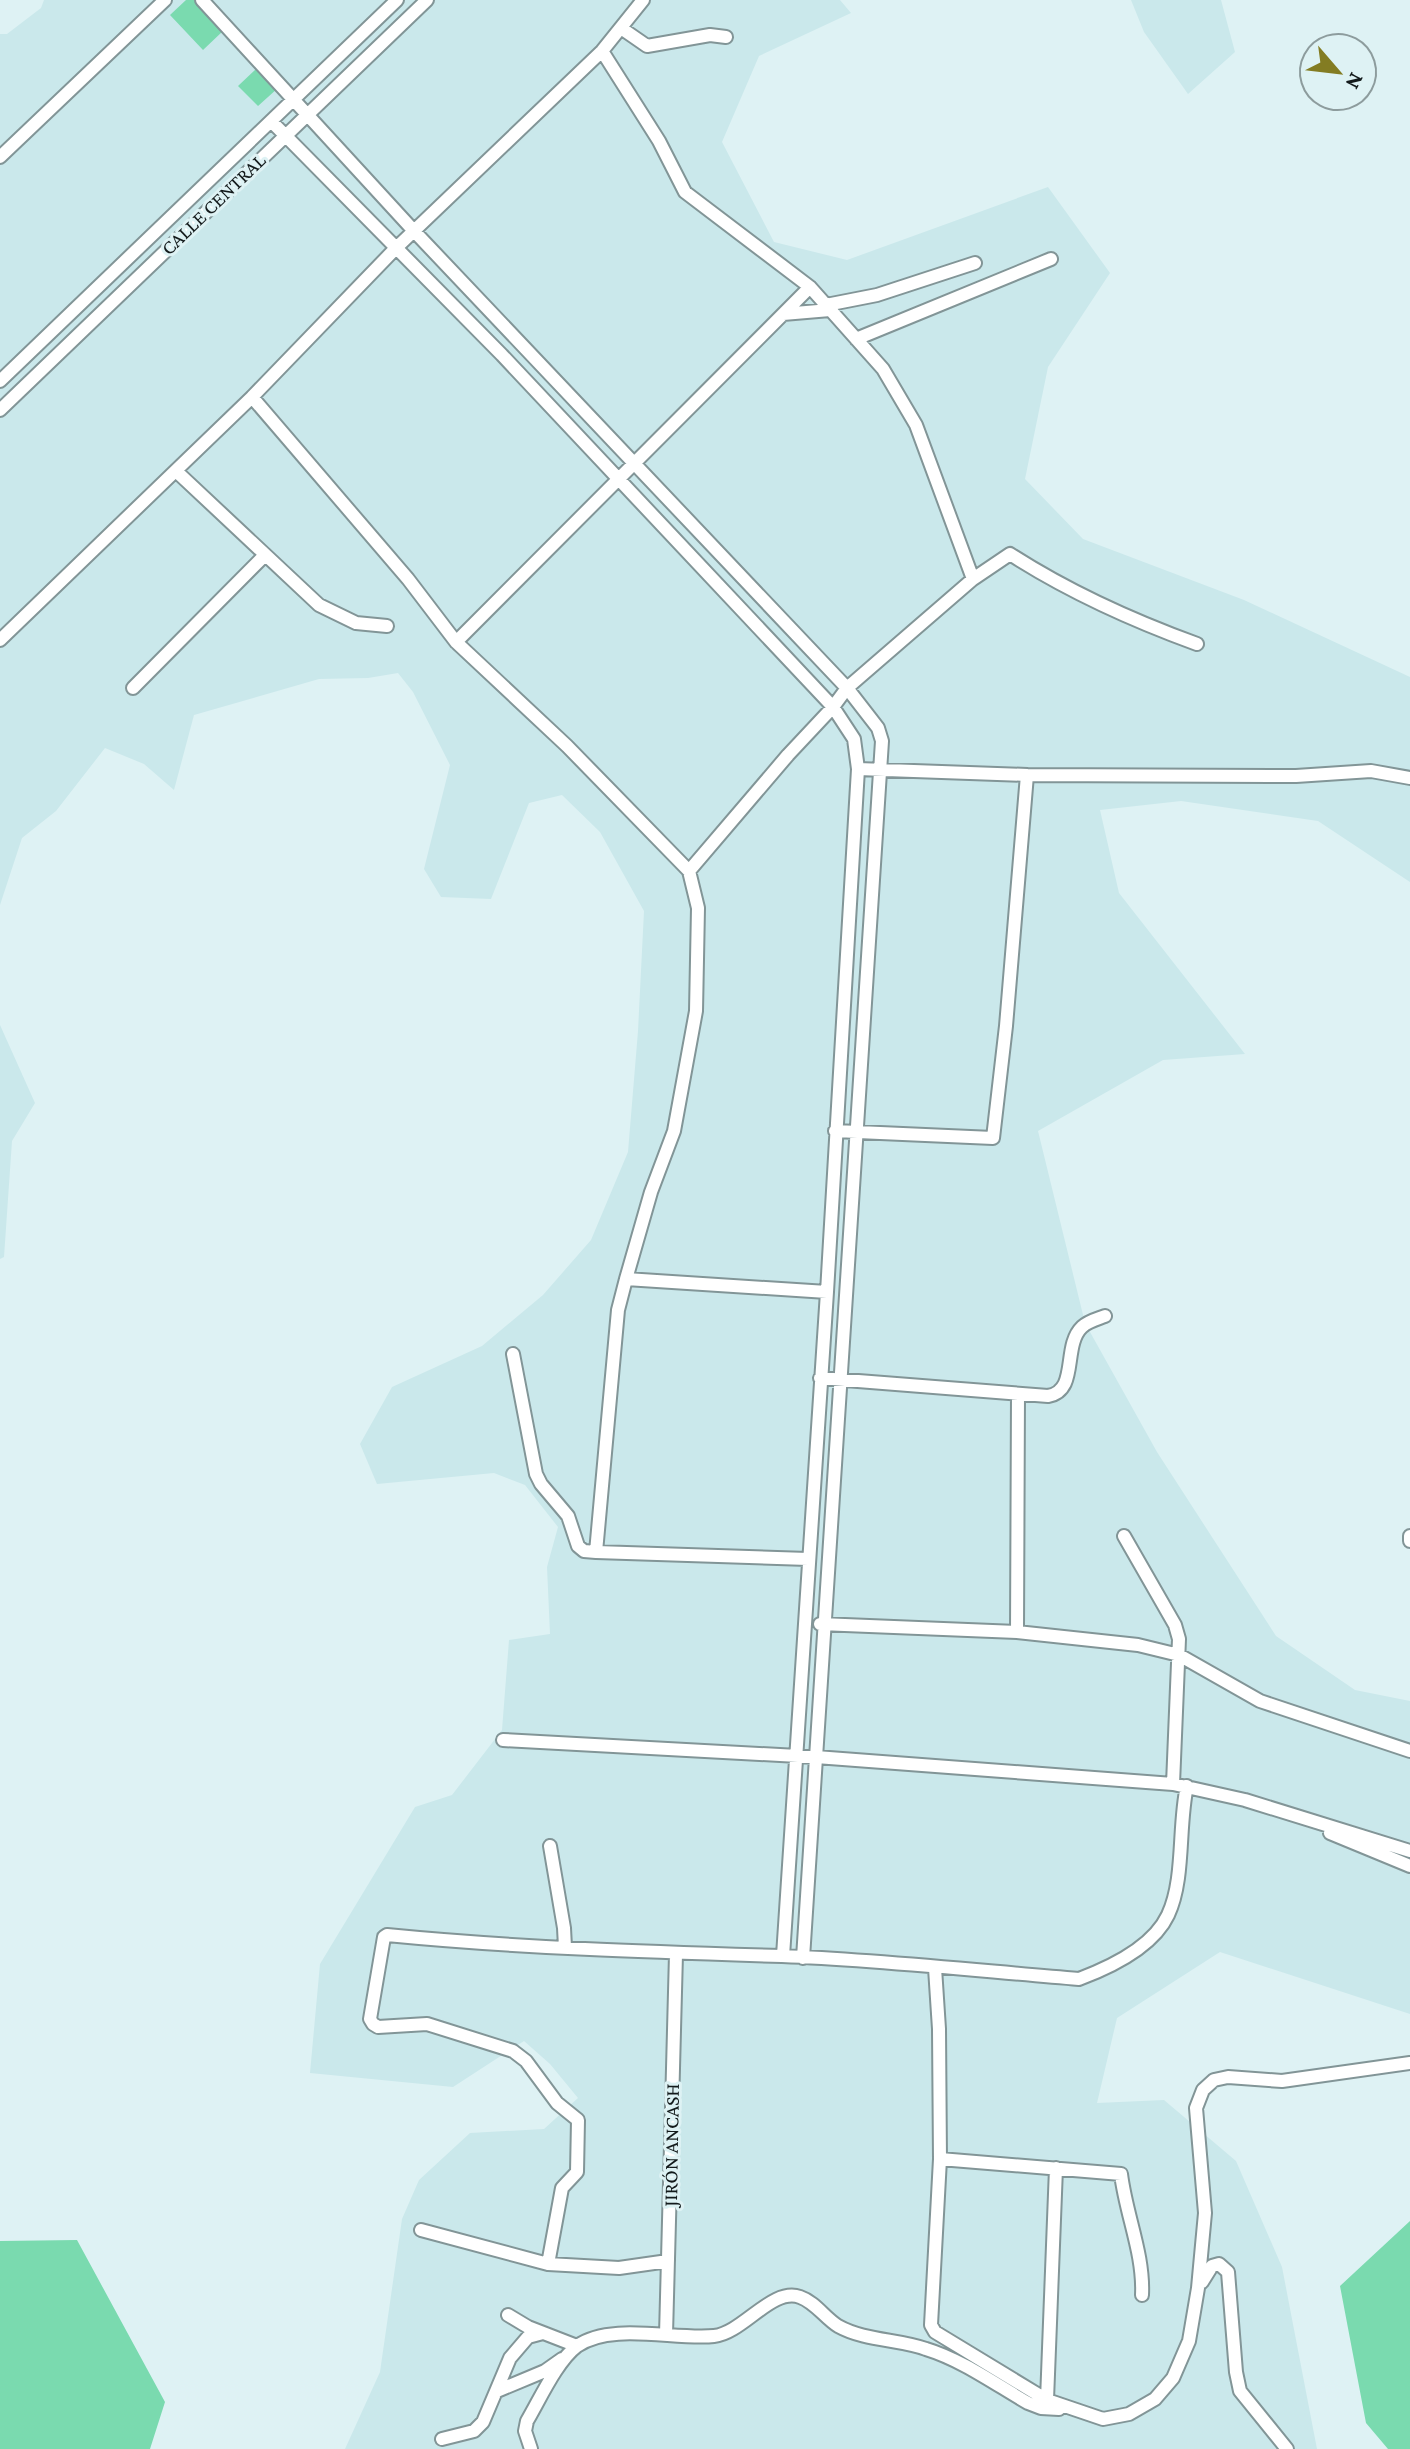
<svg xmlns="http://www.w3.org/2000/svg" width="1410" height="2449" font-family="'Crimson Pro',serif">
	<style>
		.built { fill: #cae8eb }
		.green { fill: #7adaaf }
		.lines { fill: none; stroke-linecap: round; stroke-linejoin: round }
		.minor-casing { stroke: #829597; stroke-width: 16 }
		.minor { stroke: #fff; stroke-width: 12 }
		.labels { text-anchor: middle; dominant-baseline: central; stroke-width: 6; stroke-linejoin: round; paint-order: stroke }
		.street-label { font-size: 20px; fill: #131a1b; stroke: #def2f4 }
	</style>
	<rect width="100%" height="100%" fill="#def2f4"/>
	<path class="built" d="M44,0H840L851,13L759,56L722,142L774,242L847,260L1048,187L1110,273L1048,367L1025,479L1083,539L1244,600L1410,677V882L1318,821L1181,801L1100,810L1119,893L1245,1054L1163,1060L1038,1131L1085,1323L1157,1452L1276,1636L1355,1690L1410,1701V2014L1220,1952L1117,2018L1097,2103L1164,2100L1236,2161L1282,2267L1317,2449H345L380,2372L402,2219L419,2180L470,2133L544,2129L578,2098L550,2064L524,2041L453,2087L310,2073L320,1964L415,1807L452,1795L502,1730L509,1640L550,1634L547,1567L558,1527L525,1485L494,1473L377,1484L360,1444L392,1387L482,1346L543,1295L591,1240L628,1152L638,1031L644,911L600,832L562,795L529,803L491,899L441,897L424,869L450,765L413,692L398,673L368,678L319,679L194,715L174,790L144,764L105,748L56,811L22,838L0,905V34H7L41,8Z
		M1131,0H1221L1235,52L1188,94L1144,32Z
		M0,1025L35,1103L12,1141L4,1257L0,1259Z"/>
	<path class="green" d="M186,0H194L223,31L203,50L170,15Z
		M258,67L278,88L258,106L238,86Z
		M1410,2221V2449H1388L1366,2423L1340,2286Z
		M77,2240L165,2402L150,2449H0V2241Z"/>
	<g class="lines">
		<g class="minor-casing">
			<path id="minor" d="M202,0L414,231L847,688L878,728L882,741L803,1958
				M621,28L647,46L710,35L726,37
				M602,51L659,141L685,192L810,287L883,369L916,425L973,579
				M271,121L502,355L833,707L854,739L858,769L827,1292L783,1956
				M0,157L165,0
				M826,305L877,295L975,263
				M783,314L830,310
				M856,339L1051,259
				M0,381L397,0
				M252,397L408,579L456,642L567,746L689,871L698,908L696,1011L674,1131L651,1192L626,1279
				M0,410L427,0
				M176,471L319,605L356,623L387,626
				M0,640L252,397L395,249L602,51L643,0
				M456,642L810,287
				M133,688L264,556
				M858,769L1027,775L1296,776L1371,771L1410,778
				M689,871L788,755L833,707L847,688L973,579L1010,554C1069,592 1131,620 1197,644
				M835,1131L993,1138L1006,1026L1027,775
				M513,1354L536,1474L541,1484L568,1516L578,1546L584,1551L596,1552L808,1559
				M820,1378L1048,1396C1079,1391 1062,1346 1082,1327C1088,1321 1097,1319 1105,1316
				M1124,1536L1175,1625L1179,1639L1173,1784
				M1410,1536V1541
				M596,1552L618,1310L626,1279L827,1292
				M820,1624L1017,1632L1138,1645L1179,1655L1260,1701L1410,1751
				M1017,1632L1018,1394
				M503,1740L816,1757L1173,1784L1245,1800L1410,1851
				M1330,1833L1410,1866
				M550,1846L564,1928L565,1947
				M935,1968L939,2029L940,2159L931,2325L935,2332L1047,2400L1103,2419L1129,2414L1155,2399L1173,2378L1189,2341L1198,2288L1205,2213L1196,2108L1203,2090L1214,2080L1228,2077L1282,2081L1410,2063
				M940,2159L1121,2174C1126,2215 1144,2254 1142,2295
				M421,2230L548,2264L619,2268L668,2261
				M548,2264L562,2188L577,2172L578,2120L557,2103L526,2061L513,2051L427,2024L378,2027L373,2024L370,2019L384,1937L387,1935C519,1948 650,1952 782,1956C881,1960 981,1971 1079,1979C1111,1967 1153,1947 1168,1915C1185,1879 1178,1826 1187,1786
				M1202,2282L1212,2266L1219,2264L1228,2272L1236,2372L1240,2391L1287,2449
				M508,2315L528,2327L577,2346
				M666,2335L676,1954
				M497,2391L545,2371L562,2359
				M1047,2400L1056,2168
				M442,2439L474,2431L483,2422L510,2358L528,2337L543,2333
				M531,2449L525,2431L527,2421C540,2399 557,2361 577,2346C611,2322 674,2340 714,2336C743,2333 772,2287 800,2297C815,2302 825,2318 838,2326C865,2341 898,2339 926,2349C962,2360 995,2384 1028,2403L1041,2408L1059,2409"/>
		</g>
		<use href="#minor" class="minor"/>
	</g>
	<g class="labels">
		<g class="street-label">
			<text transform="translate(213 204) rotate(-44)">CALLE CENTRAL</text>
			<text transform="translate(671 2145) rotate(-89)">JIRÓN ANCASH</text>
		</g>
	</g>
	<g transform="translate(1338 72) rotate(118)"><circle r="38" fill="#def2f4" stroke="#8d9c9d" stroke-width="2"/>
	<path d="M0-6L14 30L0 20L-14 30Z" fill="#837c22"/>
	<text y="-12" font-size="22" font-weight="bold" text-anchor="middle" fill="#131a1b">N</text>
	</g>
</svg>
